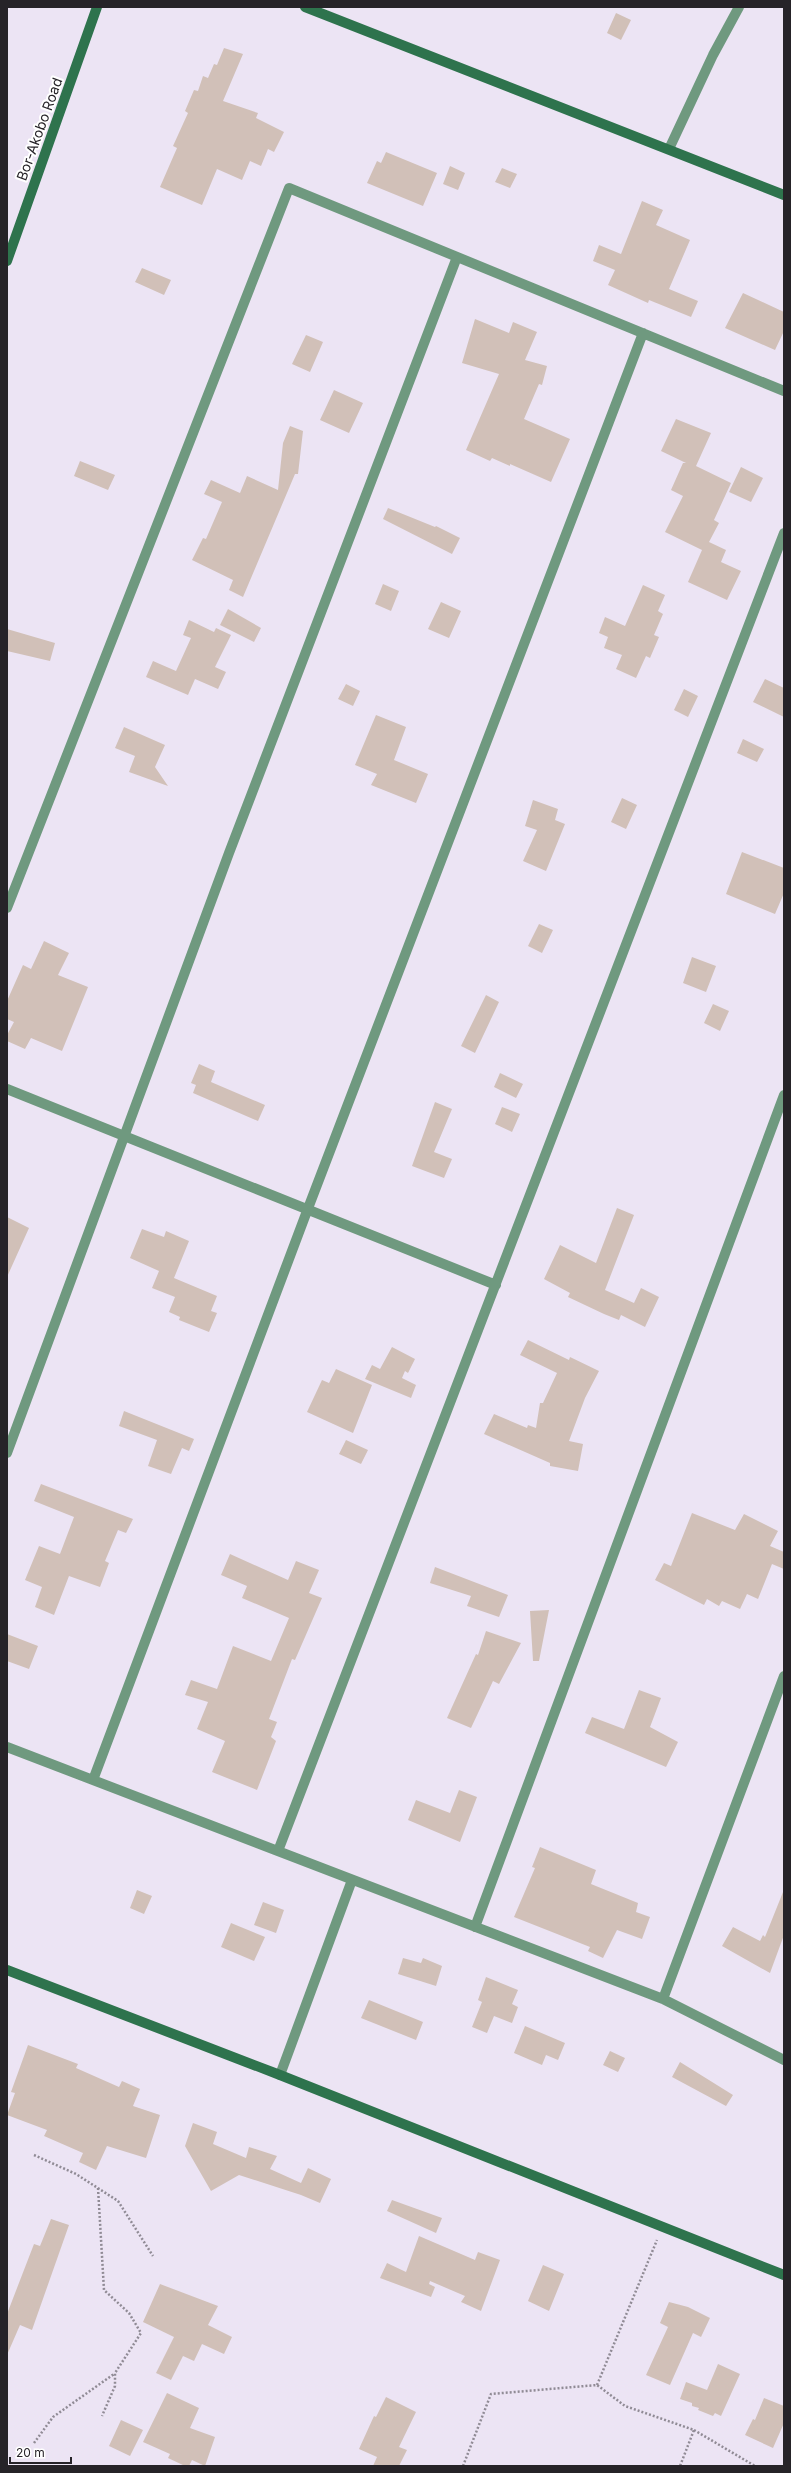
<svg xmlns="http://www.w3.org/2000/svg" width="791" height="2473" font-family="Inter,sans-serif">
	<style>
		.building { fill: #d1c0b8 }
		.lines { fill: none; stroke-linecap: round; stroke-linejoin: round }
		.path { stroke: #908b95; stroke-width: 2.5; stroke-dasharray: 2 2; stroke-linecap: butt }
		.street { stroke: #6f997f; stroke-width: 10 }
		.secondary { stroke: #2e734d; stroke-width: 10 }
		.labels { text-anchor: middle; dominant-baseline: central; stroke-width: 4; stroke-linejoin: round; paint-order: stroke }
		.street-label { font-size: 14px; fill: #262328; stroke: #fff }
	</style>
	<rect width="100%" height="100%" fill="#ece4f4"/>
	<path class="building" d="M616,13L631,20L621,40L607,33Z
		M224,48L243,54L223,101L258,113L256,118L284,132L274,152L268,149L261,166L250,161L242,180L217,169L202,205L160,187L177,148L173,146L188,113L185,111L194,90L198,91L203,76L208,78L214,64L217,65Z
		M386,152L437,173L423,206L367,183L377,161L381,163Z
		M450,166L465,173L458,190L443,184Z
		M502,168L517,174L510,188L495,182Z
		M642,201L663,210L656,225L690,240L669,289L698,301L691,317L649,300L648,303L608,285L615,270L593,261L599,245L621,254Z
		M142,268L171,280L164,295L135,282Z
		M743,293L784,312V331L775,350L725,328Z
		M475,319L509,333L513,322L537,332L525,360L547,366L542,385L539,384L524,419L570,439L551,482L510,464V466L492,458L490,461L466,450L499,374L462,363Z
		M306,335L323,342L310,372L292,364Z
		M334,390L363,403L349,433L320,420Z
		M676,419L711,433L696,466L731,483L714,520L719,523L709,542L726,550L721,562L741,571L727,600L688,582L702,550L665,532L683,496L671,490L683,463H686L661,451Z
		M290,426L303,431L298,474H295L243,597L229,590L233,580L192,560L203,538L206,539L222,502L204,494L211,480L240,493L247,476L278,490L283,443Z
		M80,461L115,475L108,490L74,476Z
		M741,467L763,478L751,502L729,492Z
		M388,508L435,527L436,526L460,538L452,554L383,519Z
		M383,584L399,591L391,611L375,604Z
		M643,585L665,595L658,611L663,614L654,635L659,637L650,658L646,656L636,678L616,669L622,655L604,648L608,637L599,633L605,617L625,626Z
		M441,602L461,611L449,638L428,629Z
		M228,609L261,628L254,642L220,625Z
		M189,620L214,632L216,628L231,635L215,667L226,672L218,689L195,679L188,695L146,677L153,661L176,671L191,638L183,635Z
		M7,629L55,643L50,661L7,651Z
		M765,679L784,688V717L753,702Z
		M346,684L360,691L353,706L338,699Z
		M684,689L698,696L688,717L674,710Z
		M376,715L406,727L394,760L428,774L416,803L371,785L377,774L355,765Z
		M124,727L165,745L155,767L168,786L129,772L135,756L115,748Z
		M743,739L764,749L757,762L737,753Z
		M622,798L637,805L626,829L611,822Z
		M533,800L558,809L555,820L565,824L546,871L523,861L537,830L525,826Z
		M742,852L784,868V893L775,914L726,894Z
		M539,924L553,930L542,953L528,946Z
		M44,941L69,953L58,975L88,987L62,1051L31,1038L25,1049L7,1041V1035L14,1022L7,1019V1001L23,965L31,969Z
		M692,957L716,966L706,992L683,983Z
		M486,995L499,1002L475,1053L461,1046Z
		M713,1004L729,1011L720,1031L704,1023Z
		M199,1064L215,1071L211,1082L265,1105L258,1121L193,1093L196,1085L191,1083Z
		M500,1073L523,1084L516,1098L494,1087Z
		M435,1102L452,1109L434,1152L452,1159L444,1178L412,1166Z
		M502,1107L520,1114L512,1132L495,1124Z
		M617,1208L634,1215L605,1290L634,1303L641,1288L659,1297L645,1327L621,1315L619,1320L604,1314L568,1297L570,1293L544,1279L560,1245L596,1263Z
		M7,1217L29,1228L7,1277Z
		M142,1229L164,1237L166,1231L189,1241L174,1278L217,1296L211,1311L217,1313L209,1332L179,1320L180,1317L169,1312L175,1297L152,1288L159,1271L130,1258Z
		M528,1340L569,1360L570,1357L599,1371L585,1398L569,1441L583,1444L578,1471L550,1466V1463L484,1434L494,1414L527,1428L528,1425L536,1428L540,1403H543L557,1373L520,1355Z
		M392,1347L415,1359L408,1373L405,1371L402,1378L416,1385L411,1398L365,1379L372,1365L380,1369Z
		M336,1369L372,1385L353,1433L307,1412L322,1380L329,1383Z
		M124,1411L194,1439L189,1451L182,1448L171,1474L148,1466L157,1440L119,1426Z
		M346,1440L368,1450L361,1464L339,1454Z
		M41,1484L133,1519L126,1533L118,1530L105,1561L109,1563L100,1587L69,1576L54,1615L35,1607L42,1587L25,1580L39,1546L60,1554L74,1517L34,1501Z
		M692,1513L735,1530L744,1514L778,1531L770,1546L784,1552V1569L772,1564L758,1599L747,1594L740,1609L722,1601L719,1606L707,1599L704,1605L655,1580L664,1563L671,1566Z
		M230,1554L288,1580L296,1561L319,1570L309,1593L322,1598L295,1660L292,1659L269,1719L277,1722L271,1737L276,1741L257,1790L212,1772L225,1741L197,1729L208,1702L185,1695L191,1680L217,1689L233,1646L271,1661L289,1618L242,1598L247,1586L221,1575Z
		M435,1567L508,1595L499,1617L467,1606L471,1596L430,1583Z
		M549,1610L539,1661H533L530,1611Z
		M486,1631L521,1643L499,1684L493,1681L471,1728L447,1718L476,1654L478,1655Z
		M7,1634L38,1646L29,1669L7,1661Z
		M639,1690L661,1698L650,1727L678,1742L666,1767L585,1733L592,1717L624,1729Z
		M459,1790L477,1797L460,1842L408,1820L416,1800L450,1813Z
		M540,1847L596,1870L591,1884L638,1903L636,1912L650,1917L642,1939L617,1930L603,1958L588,1951L590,1947L514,1917L535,1868L532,1867Z
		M137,1890L152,1896L144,1914L130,1908Z
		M783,1892L784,1935L770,1973L722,1946L733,1927L760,1941L763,1935L765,1937Z
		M263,1902L284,1910L276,1933L254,1925Z
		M231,1923L265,1937L254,1961L221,1947Z
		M403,1958L421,1963L423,1958L442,1966L436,1986L398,1974Z
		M486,1977L518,1990L512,2004L518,2007L512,2023L494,2016L487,2033L472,2027L482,2002L478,2000Z
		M369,2000L423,2022L416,2040L361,2018Z
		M525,2026L565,2043L558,2060L546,2055L542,2065L514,2053Z
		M28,2045L78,2064L76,2068L119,2087L122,2081L140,2089L133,2106L160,2115L146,2158L107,2146L96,2170L79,2162L83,2153L44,2136L47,2130L7,2115L15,2093L11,2092Z
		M610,2051L625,2058L618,2072L603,2065Z
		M680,2062L733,2095L726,2106L672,2077Z
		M193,2123L217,2132L213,2144L246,2158L249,2147L277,2156L270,2169L301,2183L308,2168L331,2179L320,2203L301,2195L239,2175L211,2191L185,2146Z
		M392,2200L442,2218L436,2233L387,2211Z
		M51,2219L69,2225L32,2330L20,2325L7,2355V2314L34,2244L40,2246Z
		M419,2236L475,2260L478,2252L500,2260L481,2311L461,2302L465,2296L430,2281L429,2284L435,2287L431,2297L380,2278L387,2263L406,2272Z
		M543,2265L564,2274L549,2311L528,2301Z
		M160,2284L218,2306L208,2325L232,2337L224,2354L202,2344L194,2361L183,2356L171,2380L156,2373L174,2337L143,2322Z
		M669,2302L688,2307L710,2318L701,2337L693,2333L670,2385L646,2375L668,2327L660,2323Z
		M718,2364L740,2374L721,2416L715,2413L713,2416L698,2410L699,2408L692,2406V2403L680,2399L686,2382L707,2390Z
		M167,2393L199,2408L190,2428L215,2437L205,2466L192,2460L189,2466H185L168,2458L170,2454L143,2442Z
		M386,2397L416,2412L399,2447L407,2450L399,2466H373L377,2457L359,2449L374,2416L376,2417Z
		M764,2398L784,2406V2423L773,2448L745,2435L753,2419L755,2420Z
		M121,2420L143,2430L130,2456L109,2446Z"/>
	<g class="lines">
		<path class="path" d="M34,2155L76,2174L118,2201L153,2256
			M98,2188L104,2290L129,2313L141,2333L115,2373V2386L102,2416
			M597,2385L657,2240
			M694,2430L755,2466
			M34,2443L53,2417L114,2374
			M463,2466L491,2394L597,2385L625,2406L694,2430L680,2466"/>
		<path class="street" d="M669,149L713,55L739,7
			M7,908L289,188L784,391
			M7,1089L496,1285
			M7,1453L229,853L457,257
			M7,1747L663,1999L784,2060
			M93,1780L307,1211L643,333
			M278,1851L784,533
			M475,1927L784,1095
			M663,1999L784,1676
			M280,2075L352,1880"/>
		<path class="secondary" d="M305,7L784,195
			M7,261L97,7
			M7,1970L280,2075L784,2275"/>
	</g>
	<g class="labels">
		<g class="street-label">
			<text transform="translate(39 129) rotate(-70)">Bor-Akobo Road</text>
		</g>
	</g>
	<rect width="791" height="2473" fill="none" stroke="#262328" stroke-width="16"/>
	<path d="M10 2457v6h61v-6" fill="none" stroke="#262328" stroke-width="2"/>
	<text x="16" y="2457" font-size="12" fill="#262328" stroke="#ffffff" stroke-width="3" paint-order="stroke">20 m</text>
</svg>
